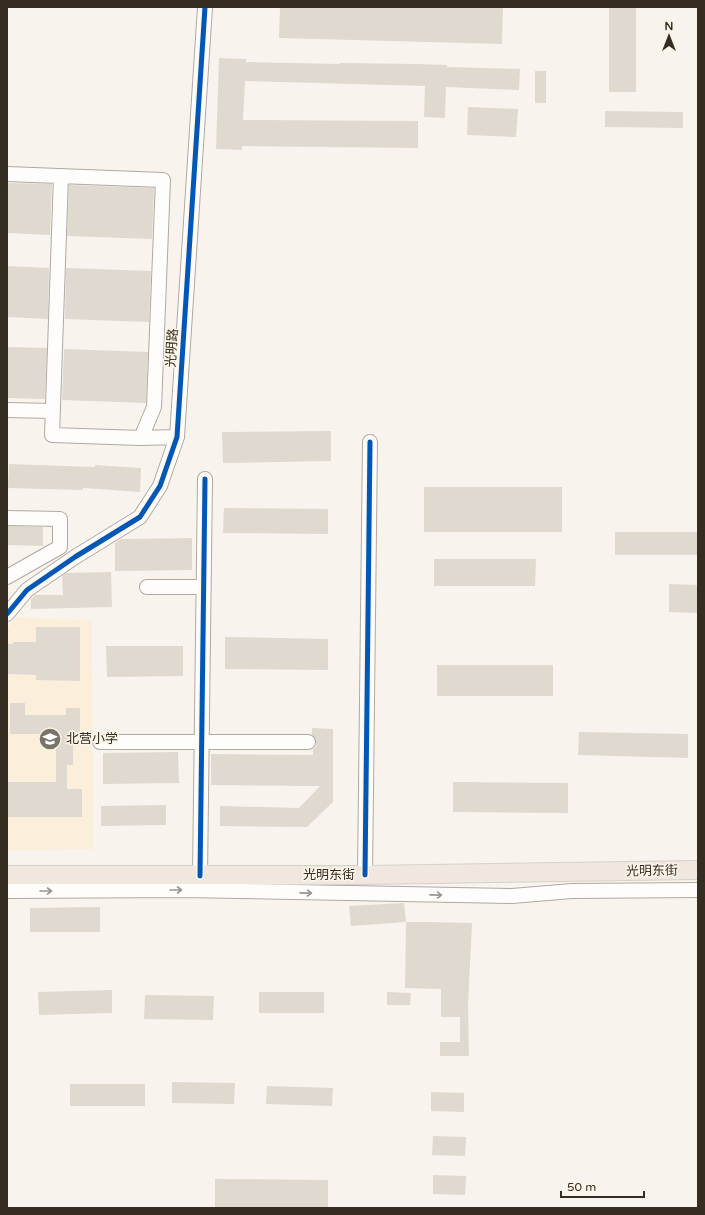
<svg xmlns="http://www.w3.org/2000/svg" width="705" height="1215" font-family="'Varela Round','Noto Sans SC',sans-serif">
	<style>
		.built { fill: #fbeeda }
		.building { fill: #dfd9d0 }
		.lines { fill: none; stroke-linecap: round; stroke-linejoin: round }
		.minor-casing { stroke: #afa9a1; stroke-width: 16 }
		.major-casing { stroke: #d4d1cc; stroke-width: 20 }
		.minor { stroke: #fefdfc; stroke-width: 14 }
		.major { stroke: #f0e7df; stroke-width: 18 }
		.cycleway-casing { stroke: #fdf5e8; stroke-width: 8 }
		.cycleway { stroke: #0057b8; stroke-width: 5 }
		.oneway { stroke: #9a958e }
		.labels { text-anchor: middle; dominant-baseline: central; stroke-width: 3; stroke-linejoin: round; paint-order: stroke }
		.street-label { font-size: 13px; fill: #352d21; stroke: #fdf5e8 }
		.poi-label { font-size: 13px; fill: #352d21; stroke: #fdf5e8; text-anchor: start }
	</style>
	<rect width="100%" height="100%" fill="#f8f4ed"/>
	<path class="built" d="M17,617L92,621L93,849L7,850V629Z"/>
	<path class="building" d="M280,7H503L502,44L279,38Z
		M609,7H636V92H609Z
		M219,58L246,59V62L340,64V63L417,64L447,65V67L520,69L519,90L446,87L445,118L424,117L425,86L245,81L243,120L418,121V148L242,146V150L216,149Z
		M535,71H546V103H535Z
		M468,107L518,109L516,137L467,135Z
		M605,111L683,112V128L605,127Z
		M7,183L52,184L50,235L7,233Z
		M69,185L154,188L152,239L67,236Z
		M7,266L49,268L48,319L7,317Z
		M66,268L151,271L149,322L65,319Z
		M7,347L47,348L45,399L7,398Z
		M64,349L148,352L146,403L62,400Z
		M331,431V461L223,463L222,432Z
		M9,464L95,467V465L141,468L140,492L83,488V490L8,488Z
		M424,487H562V532H424Z
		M224,508L328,509V534L223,533Z
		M7,526L43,527V546L7,545Z
		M615,532H698V555H615Z
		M192,538V570L115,571V543L121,539Z
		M434,559H536L535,586H434Z
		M111,572L112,607L31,609V599L35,595H63L62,576L66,573Z
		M669,584L698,585V613L669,612Z
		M36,627H80V681L36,680V675L7,674V644H13V642H36Z
		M225,637L328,639V670L225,669Z
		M106,646H183V676L107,677Z
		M437,665H553V696H437Z
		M10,703H25V715H66V708H80V733H73V765H67V789H82V817H8V782H56V734H10Z
		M312,728L333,729V802L307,827L220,826V806L299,808L320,786L211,785V754L313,755V749L316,746V742L312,735Z
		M579,732L688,734V758L578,755Z
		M178,752L179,783L103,784V753Z
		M453,782L568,783V813L453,812Z
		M166,805V825L101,826V806Z
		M404,903L406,922L351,926L349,906Z
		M100,907V932H30V908Z
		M406,922H432L472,923L468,1005L469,1056H440V1042H460V1017H441V989L405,988Z
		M112,990V1013L39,1015L38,992Z
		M259,992H324V1013H259Z
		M387,992L411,993L410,1005H387Z
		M145,995L214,996L213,1020L144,1019Z
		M172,1082L235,1083L234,1104L172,1103Z
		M70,1084H145V1106H70Z
		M267,1086L333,1088L332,1106L266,1104Z
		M431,1092L464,1093V1112L431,1111Z
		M433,1136L466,1137L465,1156L432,1155Z
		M433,1175L466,1176L465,1195L433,1194Z
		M215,1179L328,1180V1208L215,1207Z"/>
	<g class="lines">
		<g class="minor-casing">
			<path id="minor" d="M7,174L163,180L154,407L141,438
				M61,176L52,435L141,438L177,437
				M7,410L53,411
				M7,518L60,519V547L7,577
				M147,587H203
				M7,614L27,590L75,557L140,517L160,486L177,437L205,7
				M100,742H308
				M365,875L370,442
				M200,876L205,479
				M7,891L182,890L512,896L572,891L698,890"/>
		</g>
		<g class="major-casing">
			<path id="major" d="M7,875H365L698,870"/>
		</g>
		<use href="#minor" class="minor"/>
		<use href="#major" class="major"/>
		<g class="cycleway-casing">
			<path id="cycleway" d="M7,614L27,590L75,557L140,517L160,486L177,437L205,7
				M365,875L370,442
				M200,876L205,479"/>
		</g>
		<use href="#cycleway" class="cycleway"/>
	</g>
	<defs><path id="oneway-shaft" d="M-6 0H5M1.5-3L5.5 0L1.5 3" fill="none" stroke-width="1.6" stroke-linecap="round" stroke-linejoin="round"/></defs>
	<g class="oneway">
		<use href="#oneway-shaft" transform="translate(176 890)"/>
		<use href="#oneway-shaft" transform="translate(46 891)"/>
		<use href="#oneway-shaft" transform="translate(306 893) rotate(1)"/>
		<use href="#oneway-shaft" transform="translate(436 895) rotate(1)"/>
	</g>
	<defs>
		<g id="school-disc" transform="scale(1.15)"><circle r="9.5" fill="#797368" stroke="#fdf5e8"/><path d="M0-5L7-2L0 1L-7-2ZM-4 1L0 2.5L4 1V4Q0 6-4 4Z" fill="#fff"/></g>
	</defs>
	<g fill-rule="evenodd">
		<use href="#school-disc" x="50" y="739"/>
	</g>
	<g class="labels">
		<g class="street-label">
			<text transform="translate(172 348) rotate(-86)">光明路</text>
			<text transform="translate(652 871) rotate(-1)">光明东街</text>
			<text x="329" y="875">光明东街</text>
		</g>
		<g class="poi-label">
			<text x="66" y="739">北营小学</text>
		</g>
	</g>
	<rect width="705" height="1215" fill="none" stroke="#352d21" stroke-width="16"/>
	<g transform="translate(669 36)" stroke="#fdf5e8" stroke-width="3" paint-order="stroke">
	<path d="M0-3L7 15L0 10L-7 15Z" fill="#352d21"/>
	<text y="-6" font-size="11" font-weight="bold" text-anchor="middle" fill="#352d21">N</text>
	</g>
	<path d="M561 1191v6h83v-6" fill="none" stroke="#352d21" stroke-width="2"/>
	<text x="567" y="1191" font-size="12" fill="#352d21" stroke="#fdf5e8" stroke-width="3" paint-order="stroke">50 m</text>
</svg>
